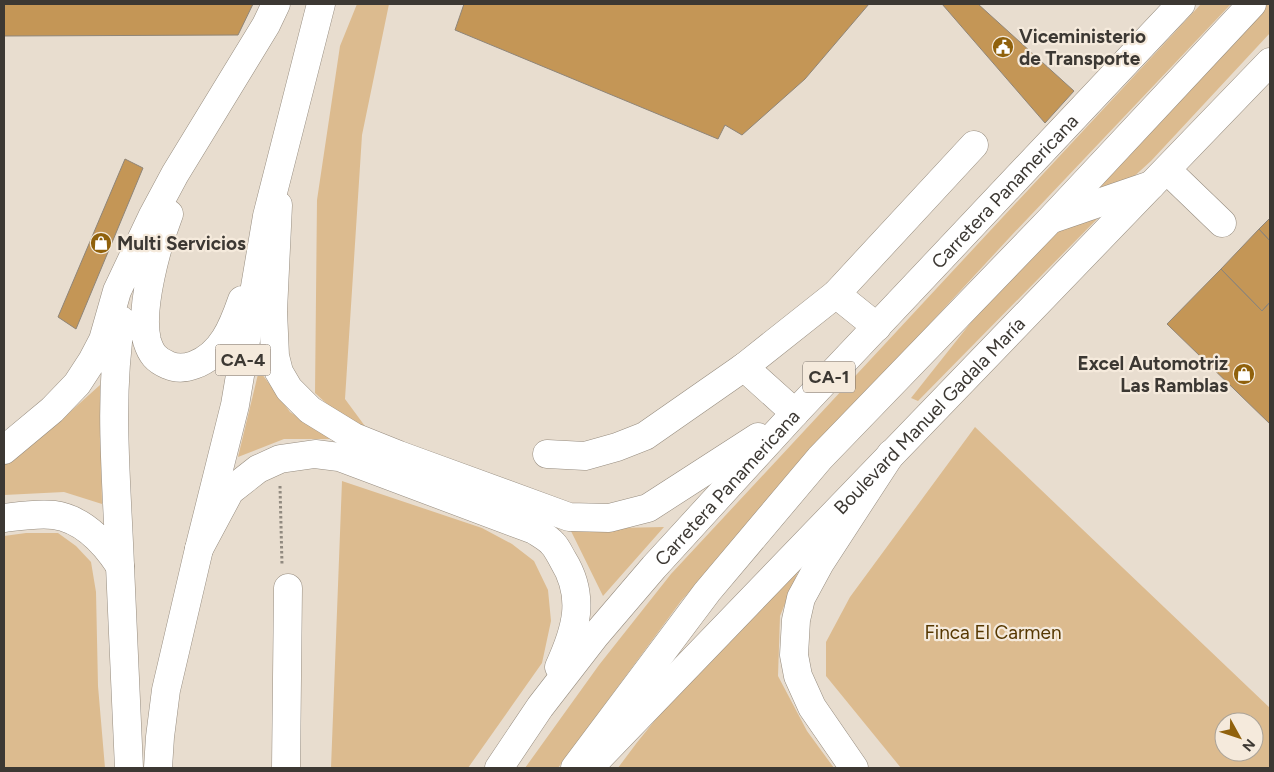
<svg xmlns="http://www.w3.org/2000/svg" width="1274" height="772" font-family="Figtree,sans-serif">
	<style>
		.green { fill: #dcbb8f; fill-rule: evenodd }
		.building { fill: #c49656; stroke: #8f8578 }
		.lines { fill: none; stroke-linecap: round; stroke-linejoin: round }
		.minor-casing { stroke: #968c7f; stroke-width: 29 }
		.major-casing { stroke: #968c7f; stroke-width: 29 }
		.highway-casing { stroke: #968c7f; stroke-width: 29 }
		.path { stroke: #918a80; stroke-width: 3; stroke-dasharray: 2.5 2.5; stroke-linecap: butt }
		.minor { stroke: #fff; stroke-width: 28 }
		.major { stroke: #fff; stroke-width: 28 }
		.highway { stroke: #fff; stroke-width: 28 }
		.labels { text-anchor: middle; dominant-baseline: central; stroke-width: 4.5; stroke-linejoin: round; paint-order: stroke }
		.shield { fill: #f5eadc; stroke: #746d66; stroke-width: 1 }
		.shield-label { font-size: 18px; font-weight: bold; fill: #3c3833 }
		.poi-label { font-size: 19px; font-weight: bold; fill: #3c3833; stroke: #f5eadc; text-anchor: start }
		.street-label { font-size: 19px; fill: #3c3833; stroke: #f5eadc }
		.park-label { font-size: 19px; fill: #563700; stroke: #f5eadc }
	</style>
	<rect width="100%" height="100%" fill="#e8ddcf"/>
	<path class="green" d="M357,4H389L362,135L345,399L373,437L350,425L315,393L317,200L340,46Z
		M1201,4H1231L1010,237L842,419L739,536L681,601L558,768H525L599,665L671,574Z
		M1267,4H1270V33L1151,161L1130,180L1099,189L1095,186L1225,45Z
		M1100,216L918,401L911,398L980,311L1051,232Z
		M259,370L290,412L333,439H284L238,457Z
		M100,385L102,504L64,492L4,495V462L50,430Z
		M975,427L1270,708V768H901L826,676V642L850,597ZM1224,722H1254V752H1224Z
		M342,481L482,528L512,544L534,561L548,590L551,621L542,663L468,768H331Z
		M664,527L603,596L570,529Z
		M26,533H58L76,546L91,562L96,592L98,686L105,768H5L4,756V536Z
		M800,567L780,616L778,676L807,731L834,768H618C669,696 739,630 800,567Z"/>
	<path class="building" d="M4,4H253L238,35L4,36Z
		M464,4H869L805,79L742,135L725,125L718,139L455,30Z
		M942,4H978L1074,91L1045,123Z
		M125,159L143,168L76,329L58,317Z
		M1270,218V241L1259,229Z
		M1259,229L1270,241V302L1262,311L1221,269Z
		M1221,269L1262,311L1270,302V424L1167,324Z"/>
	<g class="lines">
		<g class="minor-casing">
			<g id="minor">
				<path d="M1167,170L1222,223"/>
				<path d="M836,294L877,327"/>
				<path d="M744,367L795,413"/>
				<path d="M547,454L585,456L617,447L645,436L744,367L836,294L974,145"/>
				<path d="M286,768L288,588"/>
				<path id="s1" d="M589,768L1270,62"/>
			</g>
		</g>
		<g class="major-casing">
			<g id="major">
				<path d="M278,205L273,311L275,356L279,372L289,389L310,410L354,437L399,455L569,517L609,518L648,508L758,437"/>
				<path d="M1052,219L1151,185"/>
				<path d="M120,566L129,768"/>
				<path d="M158,768L160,737L166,690L199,549L230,491L258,469L280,459L315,454L339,457L534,530C540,534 548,538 553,544C557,548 560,555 563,560C586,597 576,630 559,667"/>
				<path id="s2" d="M499,768L540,707L595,636L654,567L795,413L1181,4"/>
				<path d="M575,768L707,592L820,458L1049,221L1252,4"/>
				<path d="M854,768L812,707L798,676L794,655L796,620L801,598L820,563L891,454"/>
			</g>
		</g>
		<g class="highway-casing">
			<path id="highway" d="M169,214C157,245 139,309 147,341C151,354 156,360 168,365C177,369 186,368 194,365C222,355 233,326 242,300
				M4,450L52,410L77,384L92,361L103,340L117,291L153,215L175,174L266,25L276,4
				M4,518C20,516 38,513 54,515C83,519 105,543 120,566
				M199,549L235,405L267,216L321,4
				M120,566C117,484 108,400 121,320"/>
		</g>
		<path class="path" d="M280,486L282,565"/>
		<use href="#minor" class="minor"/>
		<use href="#major" class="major"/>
		<use href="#highway" class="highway"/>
	</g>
	<defs>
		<g id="civic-disc" transform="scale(1.125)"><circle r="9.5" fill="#90610c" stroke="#f5eadc"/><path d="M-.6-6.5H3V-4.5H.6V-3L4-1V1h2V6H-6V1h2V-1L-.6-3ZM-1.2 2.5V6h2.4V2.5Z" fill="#fff"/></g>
		<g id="shop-disc" transform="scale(1.125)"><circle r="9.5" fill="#90610c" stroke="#f5eadc"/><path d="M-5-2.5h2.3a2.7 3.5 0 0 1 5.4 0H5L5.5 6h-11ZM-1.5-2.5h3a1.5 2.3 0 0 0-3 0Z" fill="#fff"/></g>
	</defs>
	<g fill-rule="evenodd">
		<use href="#civic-disc" x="1003" y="47"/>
		<use href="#shop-disc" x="101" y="243"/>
		<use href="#shop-disc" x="1244" y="374"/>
	</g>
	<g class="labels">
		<g class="shield">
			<rect x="215.5" y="344.5" width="55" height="31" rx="4"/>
			<rect x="803" y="361.5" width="52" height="31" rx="4"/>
		</g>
		<g class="shield-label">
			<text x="243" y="360">CA-4</text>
			<text x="829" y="377">CA-1</text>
		</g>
		<g class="poi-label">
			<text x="1019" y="36">Viceministerio<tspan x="1019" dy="22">de Transporte</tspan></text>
			<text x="117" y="243">Multi Servicios</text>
			<text x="1228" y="363" text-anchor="end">Excel Automotriz<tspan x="1228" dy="22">Las Ramblas</tspan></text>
		</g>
		<g class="street-label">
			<text stroke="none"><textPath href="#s2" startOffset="768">Carretera Panamericana</textPath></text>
			<text stroke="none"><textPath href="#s1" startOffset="490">Boulevard Manuel Gadala María</textPath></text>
			<text stroke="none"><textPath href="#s2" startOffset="362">Carretera Panamericana</textPath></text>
		</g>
		<g class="park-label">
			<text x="993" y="632">Finca El Carmen</text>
		</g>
	</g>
	<rect width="1274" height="772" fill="none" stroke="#3c3833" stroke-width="10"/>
	<g transform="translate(1239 737) rotate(130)"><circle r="24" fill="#f5eadc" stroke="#aba398"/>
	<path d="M0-4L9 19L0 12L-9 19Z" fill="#90610c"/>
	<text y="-8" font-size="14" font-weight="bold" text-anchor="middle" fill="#3c3833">N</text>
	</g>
</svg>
